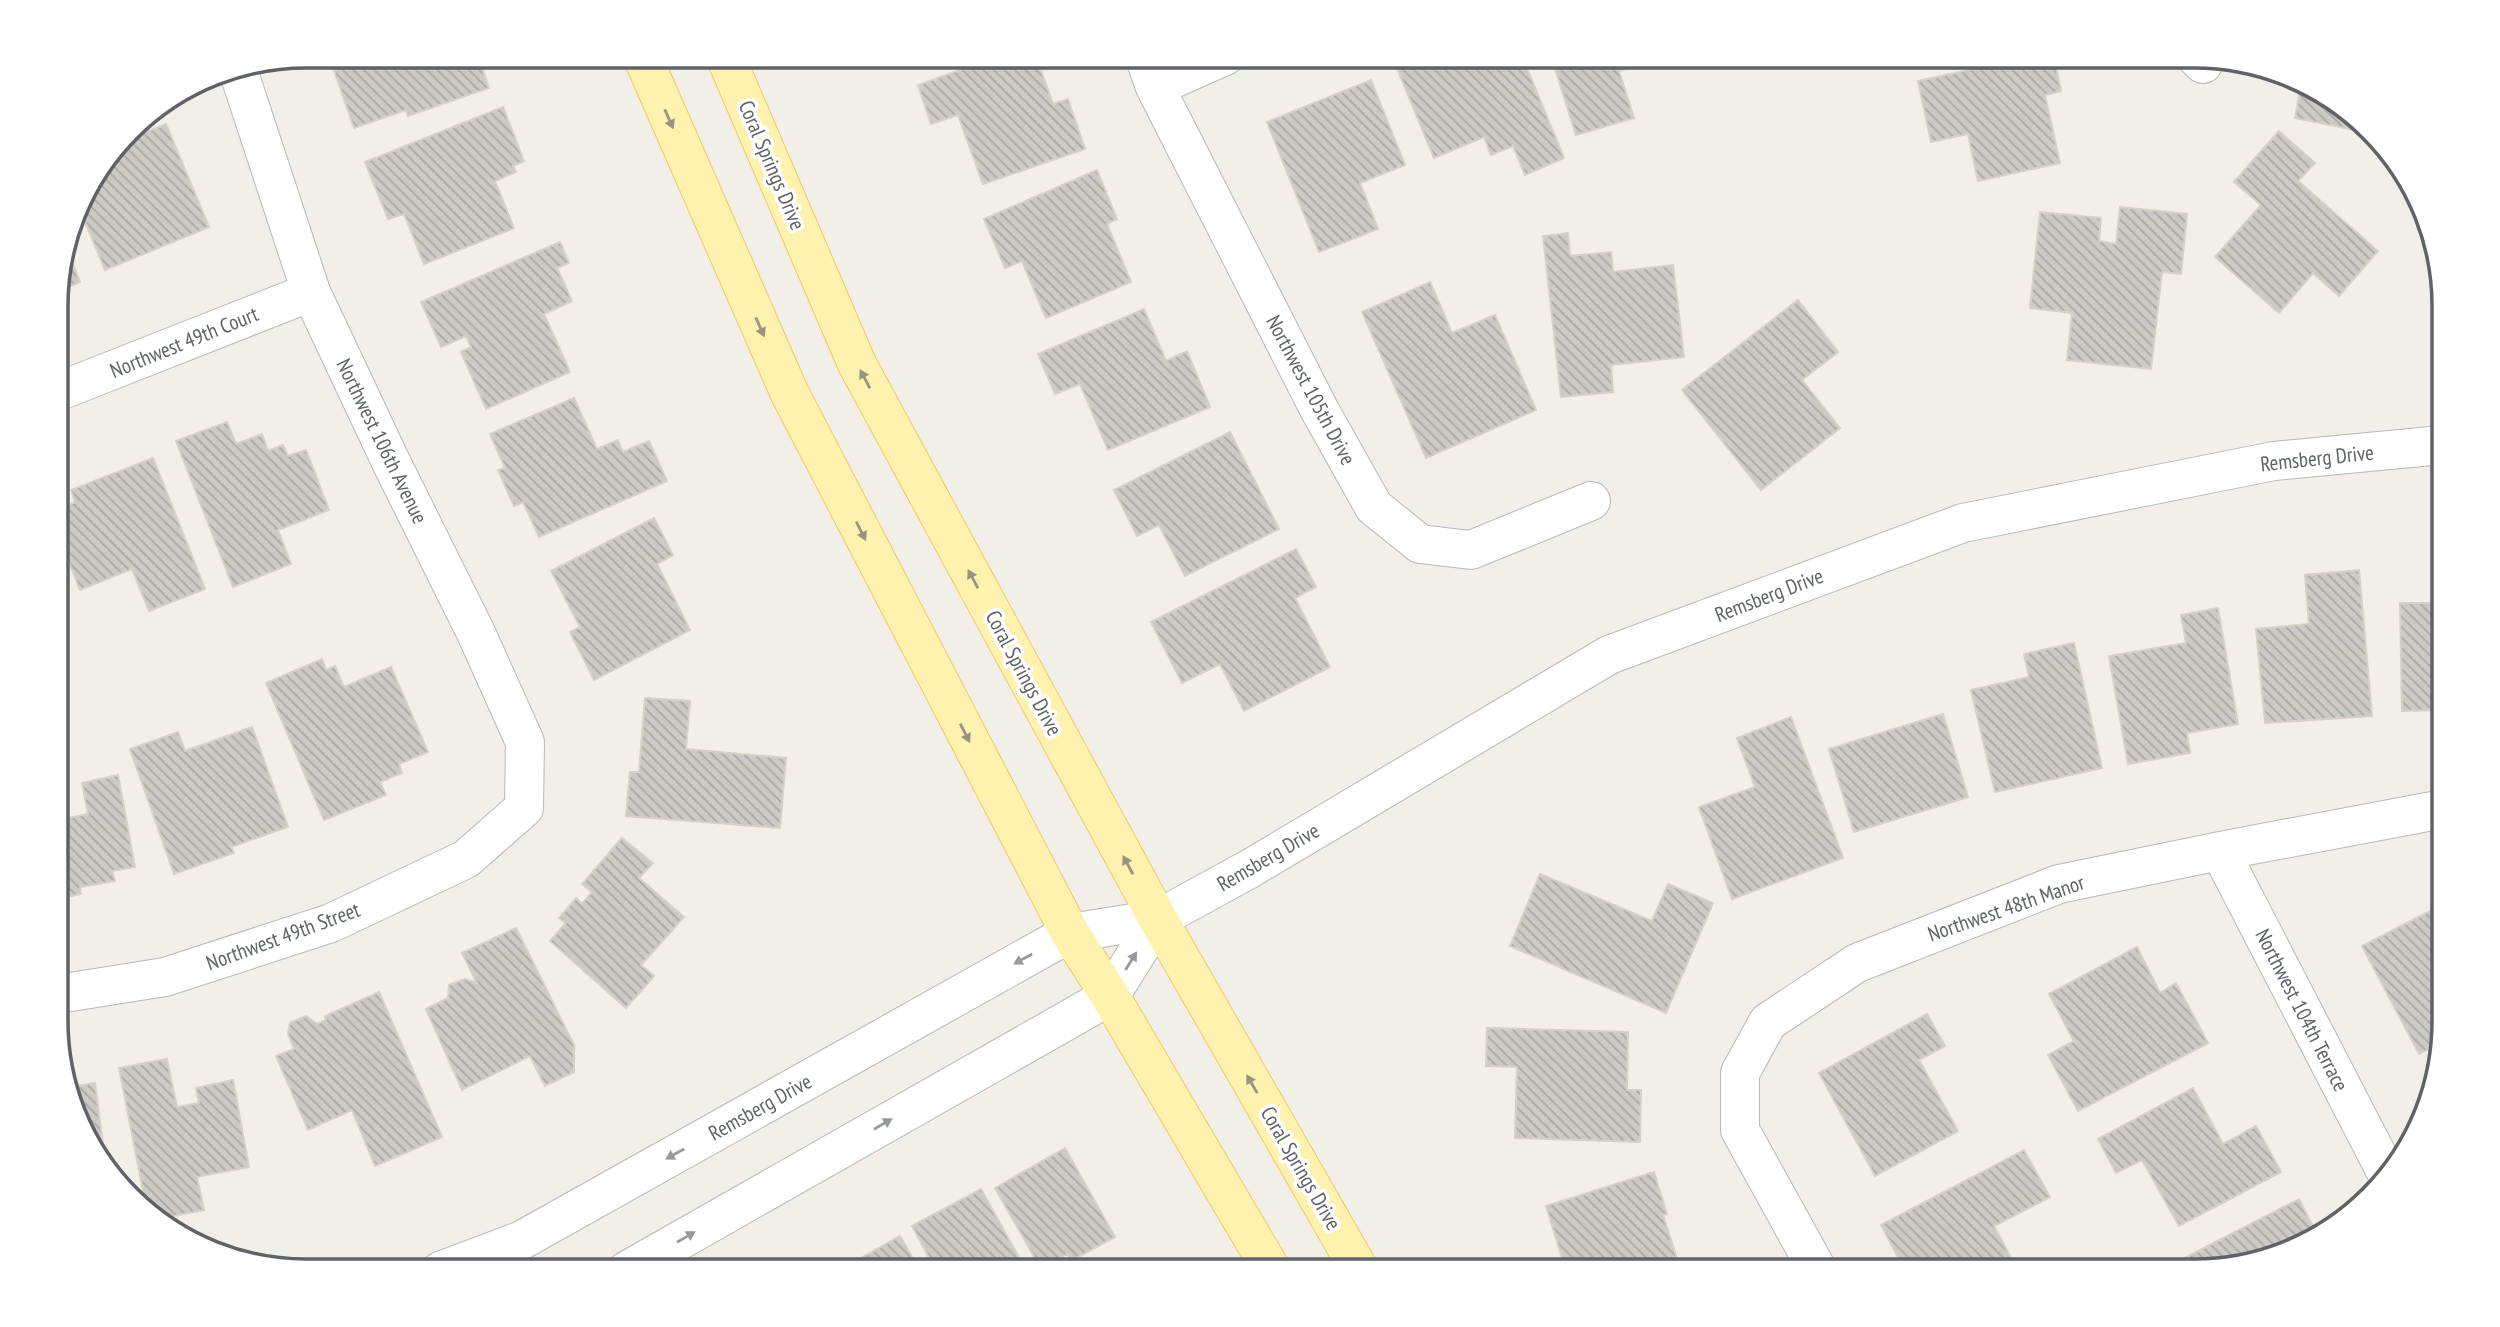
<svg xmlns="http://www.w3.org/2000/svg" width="2500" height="1327" font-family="'PT Sans Narrow',sans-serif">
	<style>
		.building { fill: url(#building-back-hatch); stroke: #d6d1c6; stroke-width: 2 }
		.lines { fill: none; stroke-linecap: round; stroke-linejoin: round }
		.minor-casing { stroke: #b5b8bc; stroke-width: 40 }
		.major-casing { stroke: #f2c960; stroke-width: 40 }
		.minor { stroke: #fff; stroke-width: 38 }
		.major { stroke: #fff2af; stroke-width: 38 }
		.oneway { fill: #979581 }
		.oneway2 { fill: #979a9d }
		.labels { text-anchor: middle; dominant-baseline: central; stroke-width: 7; stroke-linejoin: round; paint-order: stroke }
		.street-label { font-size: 21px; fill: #5f6368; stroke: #fff }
		.rim { fill: none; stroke: #5f6368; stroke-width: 3.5 }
	</style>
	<defs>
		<pattern id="building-back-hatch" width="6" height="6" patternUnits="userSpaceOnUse" patternTransform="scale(1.75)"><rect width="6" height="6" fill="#cccac5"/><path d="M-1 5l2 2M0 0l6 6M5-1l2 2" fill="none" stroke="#a9a8a4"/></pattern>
	</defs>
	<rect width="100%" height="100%" fill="#f1efe8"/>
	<path class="building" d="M329,56H478L489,88L408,116L406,110L354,128Z
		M894,56H929L896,66Z
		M999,56H1036L1053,104L1068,99L1085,149L983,184L958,115L931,124L918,85Z
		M1406,56H1522L1564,158L1525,175L1513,146L1491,155L1484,137L1434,158L1394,61Z
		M1551,56H1668L1619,71L1634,118L1576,135Z
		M1704,56H1748L1707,67Z
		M2033,56H2054L2061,91L2045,95L2060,163L1978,181L1968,134L1931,142L1918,81Z
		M1371,80L1405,165L1360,183L1378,229L1319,252L1267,122Z
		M2302,81L2305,82L2360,131L2295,118Z
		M503,107L524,161L513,166L516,172L495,181L514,228L424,264L404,214L388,219L365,162Z
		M166,124L209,227L105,270L79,207L82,196L124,141Z
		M2279,131L2315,163L2298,181L2378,251L2339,296L2313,273L2279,313L2215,257L2261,205L2234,182Z
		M1097,170L1117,219L1107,224L1131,282L1046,318L1022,261L1005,268L984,219Z
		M2120,207L2187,214L2181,274L2162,272L2151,369L2067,360L2072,313L2030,308L2040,212L2101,218L2099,241L2116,244Z
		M1568,233L1570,256L1611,252L1613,272L1673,265L1684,357L1611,365L1613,392L1561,397L1543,236Z
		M560,242L569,263L557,268L572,301L544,314L570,372L486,409L461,352L471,347L466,336L441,347L421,302Z
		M67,250L80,282L57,292V290Z
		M1430,282L1452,333L1495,315L1536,410L1426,458L1362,312Z
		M1798,300L1838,352L1802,380L1840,428L1761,490L1682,390Z
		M1144,309L1166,361L1187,351L1210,407L1108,450L1080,384L1055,394L1038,354Z
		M574,398L597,449L618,440L623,452L649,441L667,481L539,537L523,502L514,506L498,470L505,468L490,434Z
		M227,422L236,444L262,434L268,451L283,445L288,456L306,450L329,510L278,530L291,564L233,587L176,441Z
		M1230,432L1279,529L1185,576L1159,525L1137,536L1114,490Z
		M153,458L205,589L149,611L132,569L80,590L57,532V510L75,502L71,490Z
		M654,518L673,555L657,564L690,630L594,680L570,632L580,627L551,571Z
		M1296,549L1316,587L1295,598L1330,667L1244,711L1220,664L1182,683L1151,622Z
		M2359,570L2372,716L2265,723L2256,629L2309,624L2305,575Z
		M2400,603H2443V710L2402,711Z
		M2218,608L2238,724L2187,733L2190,753L2128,764L2109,656L2186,643L2181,615Z
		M57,625H59L65,674L57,675Z
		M2074,643L2102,768L1995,792L1971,690L2029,677L2024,654Z
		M322,659L326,670L335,666L344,687L391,667L428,752L399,764L402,773L380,782L386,795L324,820L266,683Z
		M645,698L690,701L686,749L786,758L780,828L626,816L630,772H639Z
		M1943,714L1968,797L1854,832L1829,749Z
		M1791,717L1843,858L1732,899L1699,807L1755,787L1737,738Z
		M252,727L288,827L231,847L234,853L174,874L130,749L178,732L185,751Z
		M118,775L135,867L112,871L115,881L80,887L81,894L58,899V820L88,814L82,783Z
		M622,838L653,863L639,878L684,917L641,965L654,976L626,1008L550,941L566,923L559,918L576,898L582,904L592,892L582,884Z
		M1540,874L1652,921L1668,884L1713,903L1666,1013L1510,946Z
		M2444,904V1021L2439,1044L2419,1054L2362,946Z
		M516,928L574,1045V1072L545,1086L530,1056L462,1090L426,1009L448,998L449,985L465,979L477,983L462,953Z
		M2137,947L2160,993L2176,983L2208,1043L2078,1111L2048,1055L2074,1041L2049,994Z
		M379,992L442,1137L375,1166L352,1110L308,1130L276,1056L294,1049L288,1034L290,1023L306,1016L317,1024L326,1020L325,1016Z
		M1927,1014L1945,1046L1919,1060L1958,1131L1875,1176L1819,1073Z
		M1487,1028L1628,1032L1627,1090H1641L1640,1142L1515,1138L1517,1067L1486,1066Z
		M167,1059L177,1107L199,1103L196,1088L233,1080L249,1167L197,1177L204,1210L164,1218L145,1201L119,1068Z
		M95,1083L106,1167L98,1160L71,1087Z
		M2193,1088L2223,1144L2256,1126L2281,1172L2179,1226L2142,1160L2116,1173L2098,1139Z
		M1065,1148L1115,1237L1071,1261L1067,1254L1041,1269L995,1188Z
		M2024,1150L2050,1197L1994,1226L2018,1271H1913L1909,1263L1903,1267L1881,1225Z
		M1654,1172L1667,1214L1663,1215L1681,1271H1566L1546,1206Z
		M981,1189L1026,1270L936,1271L912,1226Z
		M2299,1199L2317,1234L2210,1270H2171L2169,1266Z
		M900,1236L920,1271H838Z"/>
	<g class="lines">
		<g class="minor-casing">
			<path id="minor" d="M1144,56L1155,87L1319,409L1374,507L1420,544L1471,550L1591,501
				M2196,57L2203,64
				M1155,87L1225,56
				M57,392L311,292
				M2220,851L2385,1170
				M58,994L165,977L331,923L466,859L524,808L525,742L476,633L391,462L311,292L238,70
				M440,1271L522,1240L1070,933L1158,919L1251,868L1609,655L1963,523L2274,461L2442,445
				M626,1271L1110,996L1158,919
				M1818,1271L1740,1130V1073L1768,1022L1857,963L2059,884L2220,851L2443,809"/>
		</g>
		<g class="major-casing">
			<path id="major" d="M642,56L790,394L1070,933L1110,996L1272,1271
				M725,56L857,364L1158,919L1360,1271"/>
		</g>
		<use href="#minor" class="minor"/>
		<use href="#major" class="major"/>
	</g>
	<defs><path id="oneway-solid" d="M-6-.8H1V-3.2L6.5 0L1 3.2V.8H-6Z" transform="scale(1.75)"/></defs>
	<g class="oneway">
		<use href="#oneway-solid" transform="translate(669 119) rotate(66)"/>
		<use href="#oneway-solid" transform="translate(760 327) rotate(66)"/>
		<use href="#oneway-solid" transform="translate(865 379) rotate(-118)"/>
		<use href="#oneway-solid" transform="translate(861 531) rotate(63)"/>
		<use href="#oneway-solid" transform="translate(973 579) rotate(-118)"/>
		<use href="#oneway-solid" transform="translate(965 733) rotate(63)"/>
		<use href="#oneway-solid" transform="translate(1128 865) rotate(-118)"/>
		<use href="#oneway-solid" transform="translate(1252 1084) rotate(-120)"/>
	</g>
	<g class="oneway2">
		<use href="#oneway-solid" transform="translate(1023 959) rotate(151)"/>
		<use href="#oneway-solid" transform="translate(1131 961) rotate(-58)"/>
		<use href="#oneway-solid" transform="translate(883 1124) rotate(-30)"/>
		<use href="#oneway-solid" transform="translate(675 1154) rotate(151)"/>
		<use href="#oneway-solid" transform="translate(686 1237) rotate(-30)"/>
	</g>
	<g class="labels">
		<g class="street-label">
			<text transform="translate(772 165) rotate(67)">Coral Springs Drive</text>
			<text transform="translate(184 342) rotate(-22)">Northwest 49th Court</text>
			<text transform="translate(1311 390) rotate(62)">Northwest 105th Drive</text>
			<text transform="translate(382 441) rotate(64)">Northwest 106th Avenue</text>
			<text transform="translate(2317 458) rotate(-6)">Remsberg Drive</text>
			<text transform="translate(1769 595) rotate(-21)">Remsberg Drive</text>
			<text transform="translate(1024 673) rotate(62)">Coral Springs Drive</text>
			<text transform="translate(1268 857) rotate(-30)">Remsberg Drive</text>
			<text transform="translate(2006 908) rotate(-19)">Northwest 48th Manor</text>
			<text transform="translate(283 936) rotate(-20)">Northwest 49th Street</text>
			<text transform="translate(2302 1010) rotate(63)">Northwest 104th Terrace</text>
			<text transform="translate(760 1107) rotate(-29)">Remsberg Drive</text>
			<text transform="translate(1301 1168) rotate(60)">Coral Springs Drive</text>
		</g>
	</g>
	<path d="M0 0H2500V1327H0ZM306 68H2194A238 238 0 0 1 2432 306V1021A238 238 0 0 1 2194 1259H306A238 238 0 0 1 68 1021V306A238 238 0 0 1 306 68Z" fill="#fff" fill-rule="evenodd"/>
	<path class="rim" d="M306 68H2194A238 238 0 0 1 2432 306V1021A238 238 0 0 1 2194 1259H306A238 238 0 0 1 68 1021V306A238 238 0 0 1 306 68Z"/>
</svg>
